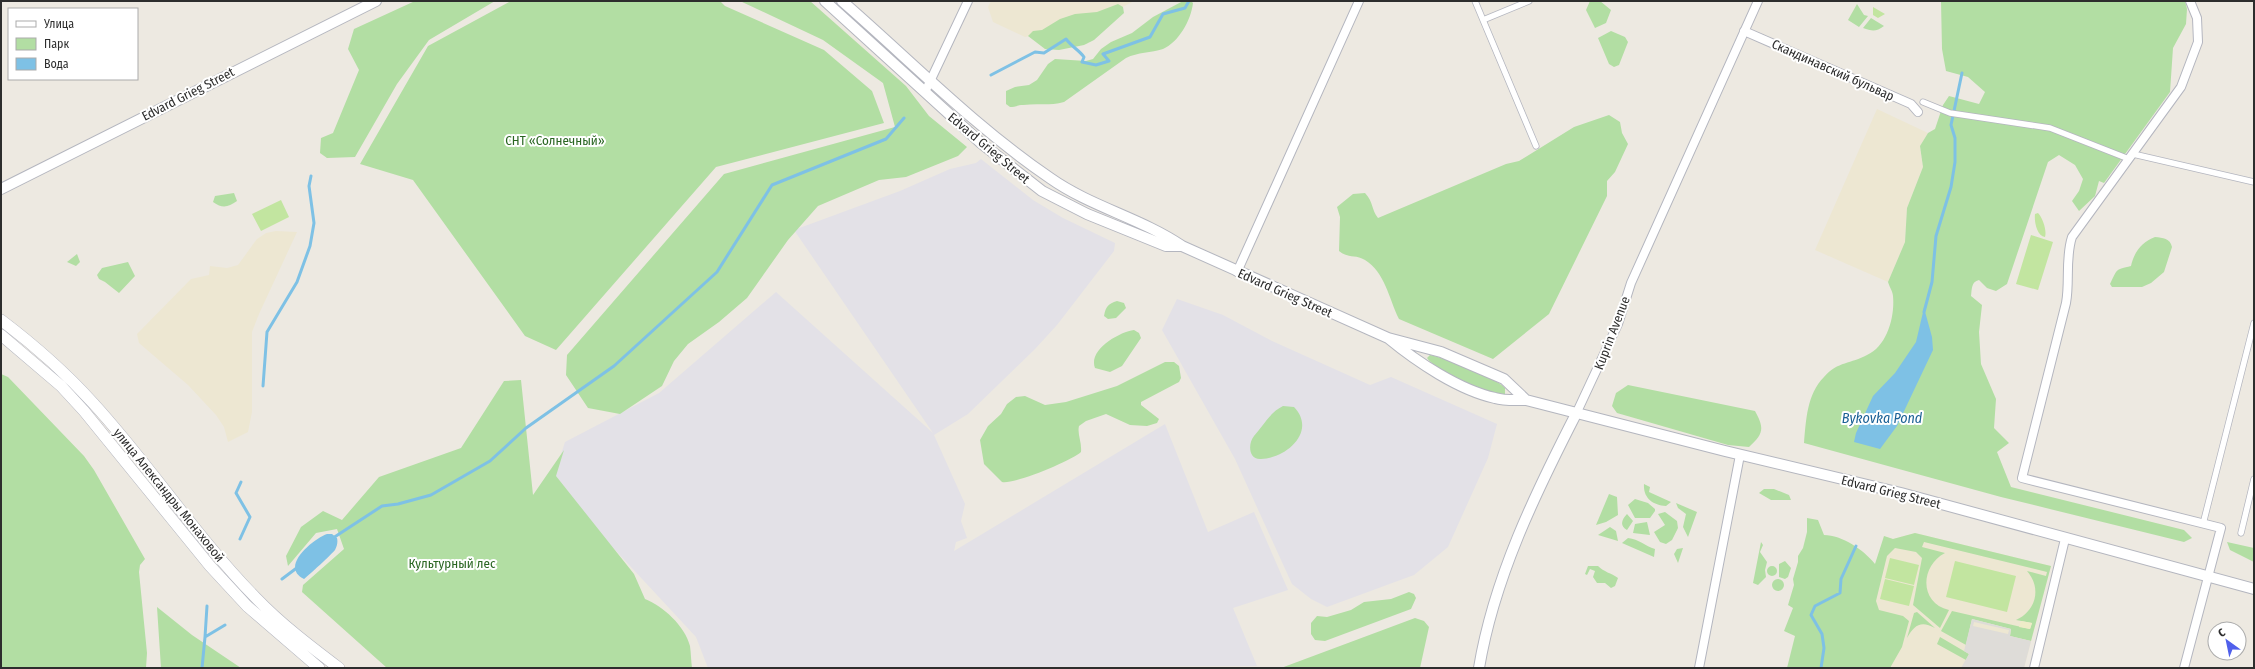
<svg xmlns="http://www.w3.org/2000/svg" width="2255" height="669" font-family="'Fira Sans Condensed',sans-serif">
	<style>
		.industrial { fill: #e3e1e7 }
		.education { fill: #ede7d2 }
		.green { fill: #b2dea3 }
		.sand { fill: #efecc8 }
		.pitch { fill: #c2e5a0 }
		.plaza { fill: #dedcd8; fill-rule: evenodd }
		.water { fill: #7ec1e5 }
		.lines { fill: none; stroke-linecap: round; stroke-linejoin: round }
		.stream { stroke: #7ec1e5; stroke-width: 3 }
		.pedestrian-casing { stroke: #b4b6bf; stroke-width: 7 }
		.minor-casing { stroke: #b4b6bf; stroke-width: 10 }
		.tertiary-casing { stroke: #b4b6bf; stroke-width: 12 }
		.secondary-casing { stroke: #b4b6bf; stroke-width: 12 }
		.pedestrian { stroke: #fff; stroke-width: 5.5 }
		.minor { stroke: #fff; stroke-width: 8 }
		.tertiary { stroke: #fff; stroke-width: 10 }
		.secondary { stroke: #fff; stroke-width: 11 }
		.labels { text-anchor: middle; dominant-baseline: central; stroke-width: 4; stroke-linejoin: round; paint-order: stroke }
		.street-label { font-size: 13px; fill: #2d2d2d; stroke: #fff }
		.park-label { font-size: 13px; fill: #2a6622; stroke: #fff }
		.water-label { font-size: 14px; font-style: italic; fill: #1a6095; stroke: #fff }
	</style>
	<rect width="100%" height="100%" fill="#ede9e1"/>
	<path class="industrial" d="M981,159L1033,200L1063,218L1115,243L1114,251L1057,325L1035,349L968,414L934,435L965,504L961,521L967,538L956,542L954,551L1165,424L1208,532L1254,512L1288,590L1233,608L1257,666L708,668L696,637L552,482L565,442L659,393L776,292L933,433L794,230L900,191L950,169L976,163Z
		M1177,299L1223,315L1272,341L1370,385L1391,377L1497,424L1488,458L1448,547L1414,575L1327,607L1311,599L1292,584L1235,459L1162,330Z"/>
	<path class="education" d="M991,1H1134L1093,23L1025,37L993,22L988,7Z
		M1877,109L1928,133L1920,146L1923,167L1907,208L1905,242L1888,282L1815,250Z
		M276,231L297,232L259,314L252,332V412L248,432L228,442L224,427L216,415L188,385L139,343L137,334L191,279L209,275L210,266L227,268L238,265L257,239L266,233Z
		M1915,533L2051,566L2024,668H1859L1884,536L1893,539Z"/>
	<path class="green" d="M415,1H495L429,40L397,84L355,157L327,158L320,153L321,138L333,133L359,70L348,49L354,29Z
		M511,1H720L725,6L824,50L872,91L884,123L716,167L556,350L525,336L413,180L360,164L428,46Z
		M740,1H810L906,86L929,116L967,147L958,156L906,177L879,180L818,206L788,240L747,298L719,322L688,344L674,361L662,386L620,414L588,408L566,375L567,355L724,174L895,127L883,83L823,40Z
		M1183,1H1191L1193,3C1191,20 1179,42 1163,49C1151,53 1138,52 1126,58L1064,102C1050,106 1037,103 1023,105C1018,105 1015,107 1010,107L1006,104V91L1015,87L1029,85L1037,80L1048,64L1055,59L1086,61L1093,59L1101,49L1111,42L1132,33L1153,17Z
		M1590,1H1600L1611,10L1606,23L1595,28L1586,10Z
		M1941,1H2185L2187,9L2186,24L2173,48L2170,92L2104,183L2099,181L2095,196L2079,211L2072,201L2079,191L2083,179L2075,165L2059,155L2048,162L2007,284L1996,291L1987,288L1979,280C1971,282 1972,289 1971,296L1982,305L1979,332L1981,364L1996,399L1994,428L2009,443L1997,452L2011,487L2184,530L2192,538L2184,542L2001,497L1804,443C1806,420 1807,394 1824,377C1838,361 1851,364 1867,355C1887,346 1895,317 1893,296C1893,292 1889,286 1888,282L1905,242L1907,208L1923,167L1920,146L1928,133L1935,129L1943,105L1949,96L1979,104L1985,92L1968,77L1946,71L1942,49Z
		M1118,4L1123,7L1124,13L1094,40L1084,45L1059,50L1045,49L1028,36L1033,31L1042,30L1060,19L1075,14L1097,12Z
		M1857,4L1864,15L1868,16L1859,27L1848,20Z
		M1871,18L1884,26C1876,32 1872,31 1863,28Z
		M1611,31L1625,37L1628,42L1619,65L1614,67L1609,64L1598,38Z
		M1609,115L1620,122L1622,133L1628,144L1615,172L1607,181V196L1549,314L1493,359L1399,319C1389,299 1385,272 1365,260C1355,254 1349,259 1339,251L1340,217L1337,207L1353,194L1365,193C1374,203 1371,209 1378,218L1506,164L1519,161L1574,127Z
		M234,193L237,201C228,207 223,209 213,202L215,196Z
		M2155,237C2163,238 2170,238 2172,247L2164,272L2151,283L2142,287H2112L2110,284C2118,268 2115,270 2131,266C2134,252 2142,242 2155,237Z
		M77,254L80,262L76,266L67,262Z
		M128,262L135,276L119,293L105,282L99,279L97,275L102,268Z
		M1117,301L1124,303L1126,308L1116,318L1108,319L1104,316C1106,306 1108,304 1117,301Z
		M1134,330L1139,333L1141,338L1122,366L1110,372L1095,368C1088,350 1119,332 1134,330Z
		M1430,355C1445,358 1495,377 1505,388V394C1488,395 1437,372 1427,358Z
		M1165,362H1174L1179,366L1181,378L1179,382L1141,402V405L1159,419L1157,423L1147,426L1130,425L1106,414L1086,421L1079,426C1077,434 1082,442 1081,452C1071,461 1013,485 1002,482L984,464L980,440L988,426L1001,414L1007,404L1016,397L1025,396L1045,405L1066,402L1117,386Z
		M1,374L8,377L84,456L94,470L145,559L140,565L139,572L147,653L146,668H1Z
		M521,380L533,495L564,450L556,476L634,574L645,599C663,606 685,626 690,646C691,653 691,661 692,668H387L302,592L303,585L344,549L337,529L316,533L288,566L286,556L301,527L323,511L342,520L379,477L461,448L504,381Z
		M1628,385L1755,411C1765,429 1763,434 1749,447L1728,445L1617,413L1612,406L1616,393Z
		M1283,406L1294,407C1317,431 1287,458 1261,459C1248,460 1248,443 1254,436C1264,425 1269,413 1283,406Z
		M1644,484L1650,487L1649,492L1671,502L1666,506C1653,505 1643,498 1644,484Z
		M1764,489H1774L1789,495L1791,500H1771L1759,493Z
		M1609,494L1617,497L1618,515L1606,522L1596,525Z
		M1635,499L1648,503L1655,509V511L1650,518H1635L1628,505Z
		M1676,503L1697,512L1688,537L1683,527L1686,514L1678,508Z
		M1665,512L1677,521L1678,528L1672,540L1666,544L1660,542L1654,532L1665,525L1658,514Z
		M1627,514L1633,521L1627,530C1619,526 1622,519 1627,514Z
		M1807,518L1818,520L1824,535C1842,535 1864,550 1875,564L1884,536L1893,539L1915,533L2051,566L2031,641L2010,636L2011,629L1972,619L1966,645L1941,631L1952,611L2030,629L2032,623L2016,620C2036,611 2042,588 2027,571L2046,576L2047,572L1924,542L1922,547L1945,553C1920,566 1919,603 1949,610L1940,628L1913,605L1922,558L1916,552L1895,548L1887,556L1876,601L1879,610L1903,616L1909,621L1902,647L1890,668H1787L1795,636L1784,631L1793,608L1788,605L1794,585L1793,579L1798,562V556L1803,548L1807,532Z
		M1647,522L1650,535L1633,533L1635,524Z
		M1610,527L1616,531L1618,541L1598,535Z
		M1628,538C1639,539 1645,546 1655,549L1654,557L1622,543Z
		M1761,542L1763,545L1760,552L1767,562L1765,570L1766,577L1758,585L1753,583Z
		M2227,542L2254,548V562L2230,550Z
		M1683,548L1678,563L1674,554L1677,549Z
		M1785,561L1791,568L1788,577L1785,579L1779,577V564Z
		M1767 571a5 5 0 1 1 10 0a5 5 0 1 1-10 0Z
		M1588,566H1598C1604,572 1611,573 1618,578L1615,586L1611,588L1605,583H1597L1593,577L1595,571L1590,569L1587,575L1585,574Z
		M1772 585a6 6 0 1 1 12 0a6 6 0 1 1-12 0Z
		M1409,592L1414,594L1416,598L1411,609L1325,641L1315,640L1311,634V623L1317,616L1327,617L1351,610L1364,602L1391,599Z
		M157,607L192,635L241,668H161Z
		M1917,612L1935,628C1921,620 1914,625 1907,638L1914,613Z
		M1415,618L1424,621L1429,627L1420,668H1281Z
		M1940,637L1969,654L1966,660L1937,644Z"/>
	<path class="sand" d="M2021,621L2032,623L2030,629L2019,627Z"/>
	<path class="pitch" d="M1873,7L1885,14L1878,18L1873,15Z
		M281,200L289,217L261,231L252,214Z
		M2038,213C2043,218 2047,231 2045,237C2037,236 2034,222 2035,214Z
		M2031,235L2053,242L2038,290L2016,284Z
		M1890,558L1919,565L1914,585L1885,578Z
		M1955,561L2016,576L2007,612L1946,597Z
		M1885,579L1914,586L1909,606L1880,599Z"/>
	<path class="plaza" d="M1972,619L2011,629L2010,636L2031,641L2024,668H1961L1969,654L1964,651ZM1974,622L2009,630L2008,634L1973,626Z"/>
	<path class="water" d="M1924,308L1932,337L1933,350L1897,426L1880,449L1854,442L1856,433L1873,396L1895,373L1916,342Z
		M327,534H332L337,538C338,542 337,546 335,550C333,553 307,577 304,579C279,567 313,539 327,534Z"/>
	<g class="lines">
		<path class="stream" d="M991,75L1035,52L1044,53L1066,39C1072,47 1079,50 1084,57L1082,62L1096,65L1109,61L1103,54L1150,37L1163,14L1185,8L1189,1
			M1924,312L1932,282L1936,236L1951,187L1955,162V138L1951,125L1962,73
			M263,386L267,332L297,282L310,246L314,223L309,186L311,176
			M333,538L382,506L398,504L431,495L490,461L526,428L614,366L717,272L772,185L886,139L904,118
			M240,539L250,517L236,493L241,482
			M282,579L298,567
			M205,637L207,606
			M202,668L205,637L225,625
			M1821,668L1824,648L1822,634L1811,615L1815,606L1840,593L1841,579L1856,546"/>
		<g class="pedestrian-casing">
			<path id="pedestrian" d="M1475,1L1536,146
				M1483,20L1529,1
				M1923,102L1950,113L2050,128L2129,159
				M2133,154L2254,182
				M2203,524L2254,323
				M2241,533L2254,479"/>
		</g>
		<g class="minor-casing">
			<path id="minor" d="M1744,31L1911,104L1918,112
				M925,92L968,1
				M1237,272L1359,1
				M1576,414L1618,324L1631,283L1758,1
				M1699,668L1740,455
				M2034,668L2065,539
				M2184,668L2221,528L2022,478L2066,303C2070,282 2065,258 2072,237L2181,87L2198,42L2197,18L2190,1"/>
		</g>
		<g class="tertiary-casing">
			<path id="tertiary" d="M825,1L981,143L1042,191L1087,214L1166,246H1182
				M842,1C911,61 975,127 1050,178C1091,207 1141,218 1182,246L1388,338L1441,352L1504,379L1526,400
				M1,189L376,1
				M1388,338C1417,362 1459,390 1495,398C1505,401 1516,400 1526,400L1725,451L1901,493L2254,589
				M1479,668C1494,578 1535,494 1576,414"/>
		</g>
		<g class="secondary-casing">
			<path id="secondary" d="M1,320C34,345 65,372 93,403C150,465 196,537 256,598C281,624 310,646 339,668
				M1,335L61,386L84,411L210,566L247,606L319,668"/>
		</g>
		<use href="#pedestrian" class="pedestrian"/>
		<use href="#minor" class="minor"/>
		<use href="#tertiary" class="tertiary"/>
		<use href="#secondary" class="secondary"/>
	</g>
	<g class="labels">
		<g class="street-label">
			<text transform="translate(1833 70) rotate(24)">Скандинавский бульвар</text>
			<text transform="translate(188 94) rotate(-27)">Edvard Grieg Street</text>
			<text transform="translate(989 148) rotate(40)">Edvard Grieg Street</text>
			<text transform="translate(1285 293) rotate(24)">Edvard Grieg Street</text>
			<text transform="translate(1612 333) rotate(-69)">Kuprin Avenue</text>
			<text transform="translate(1891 492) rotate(14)">Edvard Grieg Street</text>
			<text transform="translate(169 495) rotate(51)">улица Александры Монаховой</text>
		</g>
		<g class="park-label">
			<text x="555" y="140">СНТ «Солнечный»</text>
			<text x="452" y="563">Культурный лес</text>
		</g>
		<g class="water-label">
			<text x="1882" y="418">Bykovka Pond</text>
		</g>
	</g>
	<rect width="2255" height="669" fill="none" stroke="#2d2d2d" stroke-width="4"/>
	<rect x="8" y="8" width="130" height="72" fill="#ffffff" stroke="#ababab"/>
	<rect x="16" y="21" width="20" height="6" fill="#ffffff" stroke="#ababab"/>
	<text x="44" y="28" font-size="12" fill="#2d2d2d">Улица</text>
	<rect x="16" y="38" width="20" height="12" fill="#b2dea3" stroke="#ababab"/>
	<text x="44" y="48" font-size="12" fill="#2d2d2d">Парк</text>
	<rect x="16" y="58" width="20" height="12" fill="#7ec1e5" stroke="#ababab"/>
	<text x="44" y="68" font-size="12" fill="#2d2d2d">Вода</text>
	<g transform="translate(2227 641) rotate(327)"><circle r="19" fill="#ffffff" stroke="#ababab"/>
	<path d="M0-3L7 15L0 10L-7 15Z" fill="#5060eb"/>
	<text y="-6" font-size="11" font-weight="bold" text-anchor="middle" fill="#2d2d2d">С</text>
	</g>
</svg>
